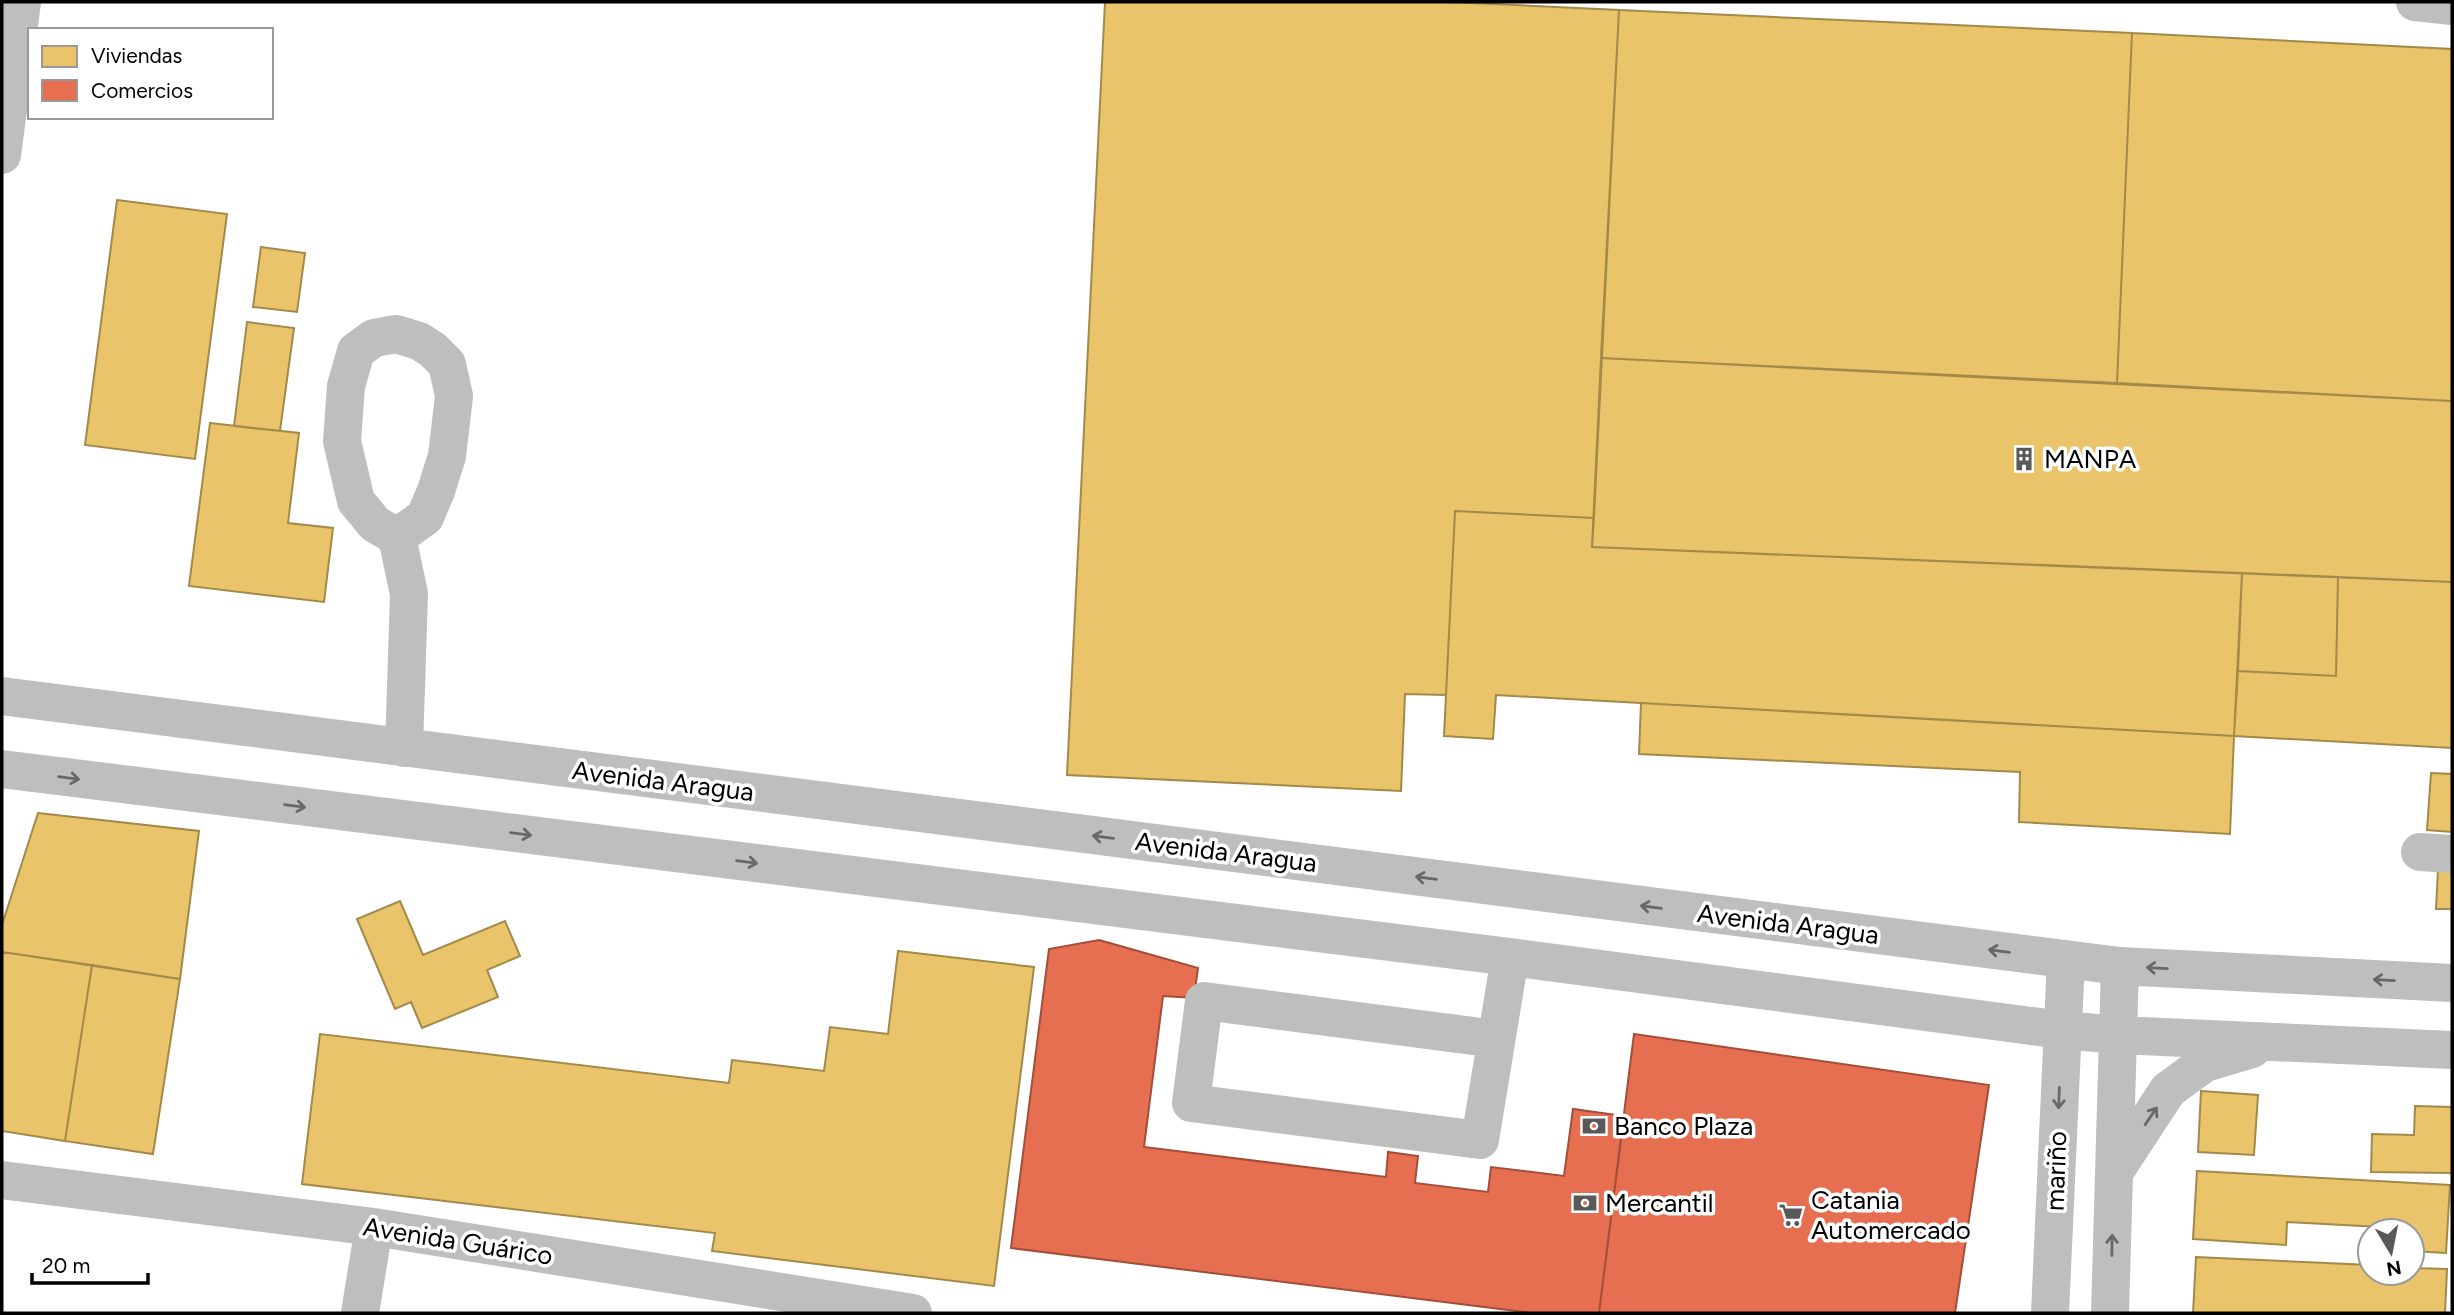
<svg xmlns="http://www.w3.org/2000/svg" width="2454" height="1315" font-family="Figtree,sans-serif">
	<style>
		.homes { fill: #e9c46a; stroke: #a3894a; stroke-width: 2 }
		.shops { fill: #e76f51; stroke: #a24e39; stroke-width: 2 }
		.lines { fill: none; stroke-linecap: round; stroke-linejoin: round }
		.minor { stroke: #bebebe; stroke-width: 38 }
		.oneway { stroke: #686868 }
		.labels { text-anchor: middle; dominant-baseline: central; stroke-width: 7; stroke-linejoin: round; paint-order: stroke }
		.poi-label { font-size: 26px; fill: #000; stroke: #fff; text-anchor: start }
		.street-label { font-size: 26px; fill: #000; stroke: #fff }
	</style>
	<rect width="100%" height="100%" fill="#fff"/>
	<path class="homes" d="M1105,2H1449L1619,10L1594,518L1455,511L1446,695L1405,694L1401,791L1067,775Z
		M1619,10L2132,33L2117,383L1601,358Z
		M2132,33L2452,49V401L2117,383Z
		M117,200L227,214L195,459L85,445Z
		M261,247L305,253L297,312L253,307Z
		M247,322L294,328L280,431L234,426Z
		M1601,358L2452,401V582L1592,547Z
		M210,423L299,433L288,523L333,528L324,602L189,586Z
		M1455,511L1594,518L1592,547L2242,573L2234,736L1496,695L1493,739L1444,736Z
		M2242,573L2338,577L2336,676L2238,671Z
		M2338,577L2452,582V748L2234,736L2238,671L2336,676Z
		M1641,703L2234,736L2230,834L2019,822L2020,772L1639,754Z
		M2431,773L2452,774V832L2427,830Z
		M38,813L199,831L180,979L2,952V925Z
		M2438,870L2452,871V909H2436Z
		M400,901L423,955L505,921L520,956L487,970L498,997L422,1028L411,1002L395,1009L357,919Z
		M898,951L1034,967L994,1286L712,1251L715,1233L302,1184L320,1034L729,1083L732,1060L824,1071L830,1027L888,1034Z
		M2,952L92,965L65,1141L2,1131Z
		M92,965L180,979L153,1154L65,1141Z
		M2201,1091L2258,1095L2254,1155L2198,1152Z
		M2415,1106L2452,1107V1173L2371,1172L2372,1134L2414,1135Z
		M2197,1171L2450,1185L2446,1253L2412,1251V1231H2381V1227L2287,1222L2286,1245L2193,1239Z
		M2196,1257L2370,1265V1273H2412V1268L2447,1269L2445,1313H2193Z"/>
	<path class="shops" d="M1099,940L1198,968L1194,998L1163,996L1144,1147L1386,1177L1388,1152L1418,1156L1415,1183L1488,1192L1491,1167L1564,1176L1573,1109L1624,1116L1599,1313H1532L1011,1248L1049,949Z
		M1634,1034L1989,1085L1955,1313H1599Z"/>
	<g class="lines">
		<path class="minor" d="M2415,2L2452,6
			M2,155L22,2
			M397,537L425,517L436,491L447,456L454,396L447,364L433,350L419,341L396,334L374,338L356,351L346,386L342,441L356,501L375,524L397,537L409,594L404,748
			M2,696L2120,966L2452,983
			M2,769L1510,957L2062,1030L2119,1035L2452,1050
			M2420,852L2452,854
			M1496,1039L1204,1001L1191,1103L1480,1140L1510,957
			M2115,1171L2168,1090L2205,1063L2252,1049
			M2,1180L374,1227L913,1313
			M360,1313L374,1227
			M2050,1313L2066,959
			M2110,1313L2120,966"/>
	</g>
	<defs><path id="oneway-shaft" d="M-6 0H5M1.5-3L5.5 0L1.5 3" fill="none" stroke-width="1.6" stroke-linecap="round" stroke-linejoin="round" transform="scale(1.75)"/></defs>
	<g class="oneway">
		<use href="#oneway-shaft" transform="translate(69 778) rotate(7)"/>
		<use href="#oneway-shaft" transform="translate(295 806) rotate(7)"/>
		<use href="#oneway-shaft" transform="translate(521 834) rotate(7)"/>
		<use href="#oneway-shaft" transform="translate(1103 837) rotate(-173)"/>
		<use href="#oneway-shaft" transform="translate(747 862) rotate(7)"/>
		<use href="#oneway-shaft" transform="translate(1426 878) rotate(-173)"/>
		<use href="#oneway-shaft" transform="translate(1651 907) rotate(-173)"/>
		<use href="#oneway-shaft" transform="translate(1999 951) rotate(-173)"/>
		<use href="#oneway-shaft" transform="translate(2157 968) rotate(-177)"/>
		<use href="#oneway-shaft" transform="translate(2384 980) rotate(-177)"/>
		<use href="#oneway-shaft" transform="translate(2059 1098) rotate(92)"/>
		<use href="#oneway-shaft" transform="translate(2151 1116) rotate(-56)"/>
		<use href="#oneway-shaft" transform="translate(2112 1245) rotate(-89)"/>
	</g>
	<defs>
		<g id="building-bare" transform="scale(1.89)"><path d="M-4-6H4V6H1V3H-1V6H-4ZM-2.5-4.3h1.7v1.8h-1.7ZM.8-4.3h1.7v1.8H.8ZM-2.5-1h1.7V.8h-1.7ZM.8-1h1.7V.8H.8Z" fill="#595959" stroke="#fff" stroke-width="2.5" paint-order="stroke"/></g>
		<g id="bank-bare" transform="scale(1.89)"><path d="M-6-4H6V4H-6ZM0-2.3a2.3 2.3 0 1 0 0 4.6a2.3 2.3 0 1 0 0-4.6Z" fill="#595959" stroke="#fff" stroke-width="2.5" paint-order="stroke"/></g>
		<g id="supermarket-bare" transform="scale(1.89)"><path d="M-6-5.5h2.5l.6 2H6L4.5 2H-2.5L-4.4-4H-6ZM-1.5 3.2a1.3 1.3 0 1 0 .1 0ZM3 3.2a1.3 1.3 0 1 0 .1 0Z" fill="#595959" stroke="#fff" stroke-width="2.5" paint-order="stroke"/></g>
	</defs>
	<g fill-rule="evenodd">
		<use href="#building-bare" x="2024" y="459"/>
		<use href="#bank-bare" x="1594" y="1126"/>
		<use href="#bank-bare" x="1585" y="1203"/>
		<use href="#supermarket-bare" x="1791" y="1215"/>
	</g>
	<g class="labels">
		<g class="poi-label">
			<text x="2044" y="459">MANPA</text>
			<text x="1614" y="1126">Banco Plaza</text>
			<text x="1811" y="1200">Catania<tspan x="1811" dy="30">Automercado</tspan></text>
			<text x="1605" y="1203">Mercantil</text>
		</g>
		<g class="street-label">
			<text transform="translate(663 781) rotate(7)">Avenida Aragua</text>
			<text transform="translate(1226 852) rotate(7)">Avenida Aragua</text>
			<text transform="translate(1788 924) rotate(7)">Avenida Aragua</text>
			<text transform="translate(2056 1171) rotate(-88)">mariño</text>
			<text transform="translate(458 1241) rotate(9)">Avenida Guárico</text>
		</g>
	</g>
	<rect width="2454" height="1315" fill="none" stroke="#000000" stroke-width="7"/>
	<rect x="28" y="28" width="245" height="91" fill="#ffffff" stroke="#999999" stroke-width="2"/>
	<rect x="42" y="46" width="35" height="21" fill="#e9c46a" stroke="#999999" stroke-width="2"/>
	<text x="91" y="63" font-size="21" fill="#000000">Viviendas</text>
	<rect x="42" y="80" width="35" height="21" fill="#e76f51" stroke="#999999" stroke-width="2"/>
	<text x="91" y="98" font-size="21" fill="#000000">Comercios</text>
	<g transform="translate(2391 1252) rotate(170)"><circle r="33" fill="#ffffff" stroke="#999999" stroke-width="2"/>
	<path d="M0-5L12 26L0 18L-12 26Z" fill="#595959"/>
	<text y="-10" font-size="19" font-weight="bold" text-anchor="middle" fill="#000000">N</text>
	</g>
	<path d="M32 1273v10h116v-10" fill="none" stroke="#000000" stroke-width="3.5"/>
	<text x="42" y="1273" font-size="21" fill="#000000" stroke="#ffffff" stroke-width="5" paint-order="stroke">20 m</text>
</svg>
